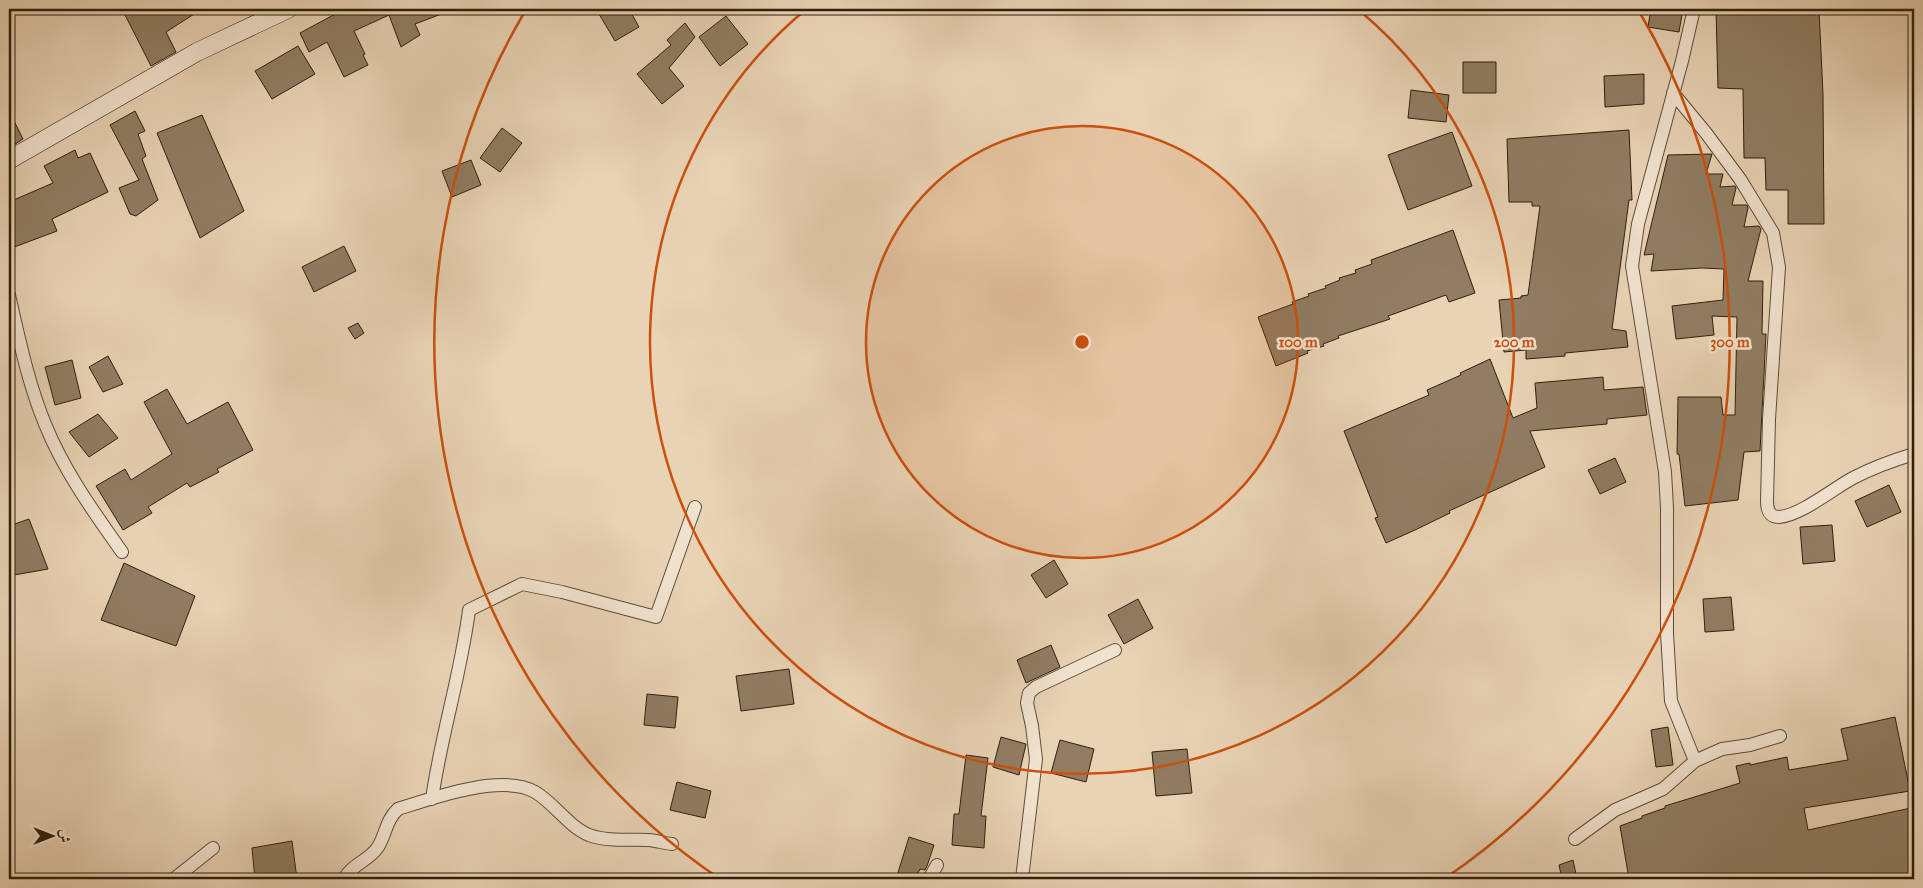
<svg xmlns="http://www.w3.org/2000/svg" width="1923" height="888" font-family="'IM FELL Great Primer',Amiri,serif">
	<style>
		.building { fill: #907d63; stroke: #2f1f0a }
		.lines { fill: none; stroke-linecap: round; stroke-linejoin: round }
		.minor-casing { stroke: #5e4c35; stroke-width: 14 }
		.secondary-casing { stroke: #2f1f0a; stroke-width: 19 }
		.minor { stroke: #f1e2cf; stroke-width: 12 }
		.secondary { stroke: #f1e2cf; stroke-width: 18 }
		.ring { fill: none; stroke: #cc500c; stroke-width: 2.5 }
		.centre { fill: #cc500c; stroke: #f1e2cf; stroke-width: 2.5 }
		.ring-label { font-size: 15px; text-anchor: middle; font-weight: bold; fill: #cc500c; stroke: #f1e2cf; stroke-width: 5; stroke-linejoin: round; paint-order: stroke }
	</style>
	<rect width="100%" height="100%" fill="#e9d3b5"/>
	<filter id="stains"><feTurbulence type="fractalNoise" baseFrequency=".004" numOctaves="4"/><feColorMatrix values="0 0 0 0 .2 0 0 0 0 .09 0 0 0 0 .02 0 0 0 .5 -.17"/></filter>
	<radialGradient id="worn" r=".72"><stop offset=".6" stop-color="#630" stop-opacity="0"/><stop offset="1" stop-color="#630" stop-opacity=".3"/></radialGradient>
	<path class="building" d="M122,9H202L166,32L176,52L151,66Z
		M337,9H402L404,14L413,9L452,10L415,24L420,35L401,47L389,15L354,31L365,54L363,55L368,65L344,77L327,42L309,52L300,33L339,12Z
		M596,9H629L639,27L615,41Z
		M1651,9H1683L1679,32L1648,27Z
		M1716,9H1819L1823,95L1824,224H1788V190H1766L1765,158H1744L1743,89L1718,88Z
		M726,16L748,44L720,66L699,37Z
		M685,23L695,37L669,68L684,86L662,104L637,74L671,45L667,40Z
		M298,46L315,74L272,99L255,71Z
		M1463,62H1496V93H1463Z
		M1644,74V104L1605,107L1604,76Z
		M1411,90L1449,95L1446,122L1408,118Z
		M9,111L23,139L9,148Z
		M135,111L145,131L138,134L146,156L142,159L158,200L136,216L130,214L119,188L139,180L110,125Z
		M202,115L244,211L200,238L157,133Z
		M502,128L522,143L500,172L480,158Z
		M1629,130L1632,200H1629L1612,329L1626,331L1628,347L1565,353V356L1526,359V350L1504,352L1499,300L1521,298V296L1528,295L1540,206H1532V202H1509L1507,139Z
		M1452,132L1472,186L1408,210L1388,155Z
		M75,150L78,158L90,153L108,192L52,219L57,231L9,249V202L53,183L44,166Z
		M1712,154L1706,174H1723L1720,187L1735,186L1736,188L1732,205H1747L1748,208L1744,227L1759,226L1761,229L1748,281H1763L1762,334H1766L1760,451L1744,452L1738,500L1685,506L1679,454H1677L1678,397H1721L1723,415H1735L1737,317L1712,316L1714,335L1676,339L1672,306L1723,300L1724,269L1702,268L1651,271L1654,254L1644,255L1668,155Z
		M471,160L481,185L452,197L442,171Z
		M1453,230L1475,293L1449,302L1446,295L1424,303L1388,316L1390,319L1338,336L1339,338L1323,344L1324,346L1307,351L1308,353L1276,366L1258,317L1293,304L1292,302L1309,296L1308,294L1326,288L1325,286L1340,280L1339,278L1356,273L1355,270L1372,264L1371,260Z
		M344,246L356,271L314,292L302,267Z
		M358,323L364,333L355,339L348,328Z
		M108,356L123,384L103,392L89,367Z
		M1490,359L1513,418L1537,408L1535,383L1603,377L1604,390L1643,387L1647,415L1607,419V424L1530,431L1545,467L1449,511L1450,513L1415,530L1386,543L1375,518L1378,517L1344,431L1429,395L1427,390L1461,375L1460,373Z
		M72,360L81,398L55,405L45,367Z
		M167,389L187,424L228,402L253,450L217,469L219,472L190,487L187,483L148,507L152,513L123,530L96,486L125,469L131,480L172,454L144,402Z
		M98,414L118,438L89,457L69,432Z
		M1615,458L1626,482L1600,494L1588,470Z
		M1889,485L1901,512L1867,527L1855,501Z
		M29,519L48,569L14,575L9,562V526Z
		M1832,525L1835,561L1803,564L1800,527Z
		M1054,560L1068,584L1046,598L1031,575Z
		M124,563L195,596L176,646L101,620Z
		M1731,597L1734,630L1705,632L1703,599Z
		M1138,599L1153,628L1124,644L1108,615Z
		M1051,645L1060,667L1026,683L1017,660Z
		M789,669L794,704L741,711L736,676Z
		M647,694L678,697L675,728L644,725Z
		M1895,717L1910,791L1804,808L1808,830L1911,808L1914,823V879H1629L1620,826L1642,818V816L1665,808V806L1740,783L1736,766L1750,763V765L1787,757L1789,770L1848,760L1841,729Z
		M1668,727L1673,765L1656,767L1651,730Z
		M1001,737L1026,744L1019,775L993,767Z
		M1060,740L1094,749L1086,782L1051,773Z
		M1187,749L1192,793L1156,796L1152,752Z
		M966,755L988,758L981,816H986L984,848L952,845L954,814H959Z
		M677,782L711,791L705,818L670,810Z
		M909,837L934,845L927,866L925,870L920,869L915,879H896Z
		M292,841L297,879H255L252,848Z
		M1573,860L1577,879H1562L1559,865Z"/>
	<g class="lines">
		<g class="minor-casing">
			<path id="minor" d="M1673,93L1706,133L1740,179L1773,233L1779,267L1769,419L1767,501C1767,509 1769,517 1779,517C1800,516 1834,488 1853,478C1872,468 1894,460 1914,454
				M9,295C19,338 28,383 45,424C64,471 93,511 122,552
				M1695,761L1722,749L1750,745L1780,736
				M432,799C441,735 461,674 469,610L522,584L562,592L656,617L695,507
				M1575,839L1615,810L1663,789L1695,761L1671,701L1667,633V508L1665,472L1632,266L1638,224L1682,61L1694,9
				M174,879L213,848
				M344,879C353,863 369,861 378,847C386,834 386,820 398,809C432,798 502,773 535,792C554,803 569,827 589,835C608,842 629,839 649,840C657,841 664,843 672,844
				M929,879L937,865
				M1022,879L1036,759L1032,726L1027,703L1029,693L1036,687L1115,650"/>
		</g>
		<g class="secondary-casing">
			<path id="secondary" d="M9,160L197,52L288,9"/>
		</g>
		<use href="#minor" class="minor"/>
		<use href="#secondary" class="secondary"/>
	</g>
	<circle cx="1082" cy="342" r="216" fill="#cc500c" fill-opacity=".12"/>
	<g class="ring">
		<circle cx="1082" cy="342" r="216"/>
		<path d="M1360 11A432 432 0 1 1 804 11"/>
		<path d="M720 879A648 648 0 0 1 524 13M1640 13A648 648 0 0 1 1444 879"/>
	</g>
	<circle cx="1082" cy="342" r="8" class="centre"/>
	<g class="ring-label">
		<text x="1298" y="347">100 m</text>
		<text x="1514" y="347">200 m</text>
		<text x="1730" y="347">300 m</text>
	</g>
	<rect width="1923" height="888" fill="none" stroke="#e9d3b5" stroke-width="30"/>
	<rect x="10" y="10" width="1903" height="868" fill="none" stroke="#2f1f0a" stroke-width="2.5"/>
	<rect x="15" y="15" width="1893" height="858" fill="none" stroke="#2f1f0a"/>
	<g transform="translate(52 836) rotate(90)" stroke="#f1e2cf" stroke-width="4" paint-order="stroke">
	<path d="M0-4L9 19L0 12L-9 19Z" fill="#2f1f0a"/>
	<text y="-8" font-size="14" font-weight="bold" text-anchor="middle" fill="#2f1f0a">ش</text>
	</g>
	<rect width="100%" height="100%" filter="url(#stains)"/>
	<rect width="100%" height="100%" fill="url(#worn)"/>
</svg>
